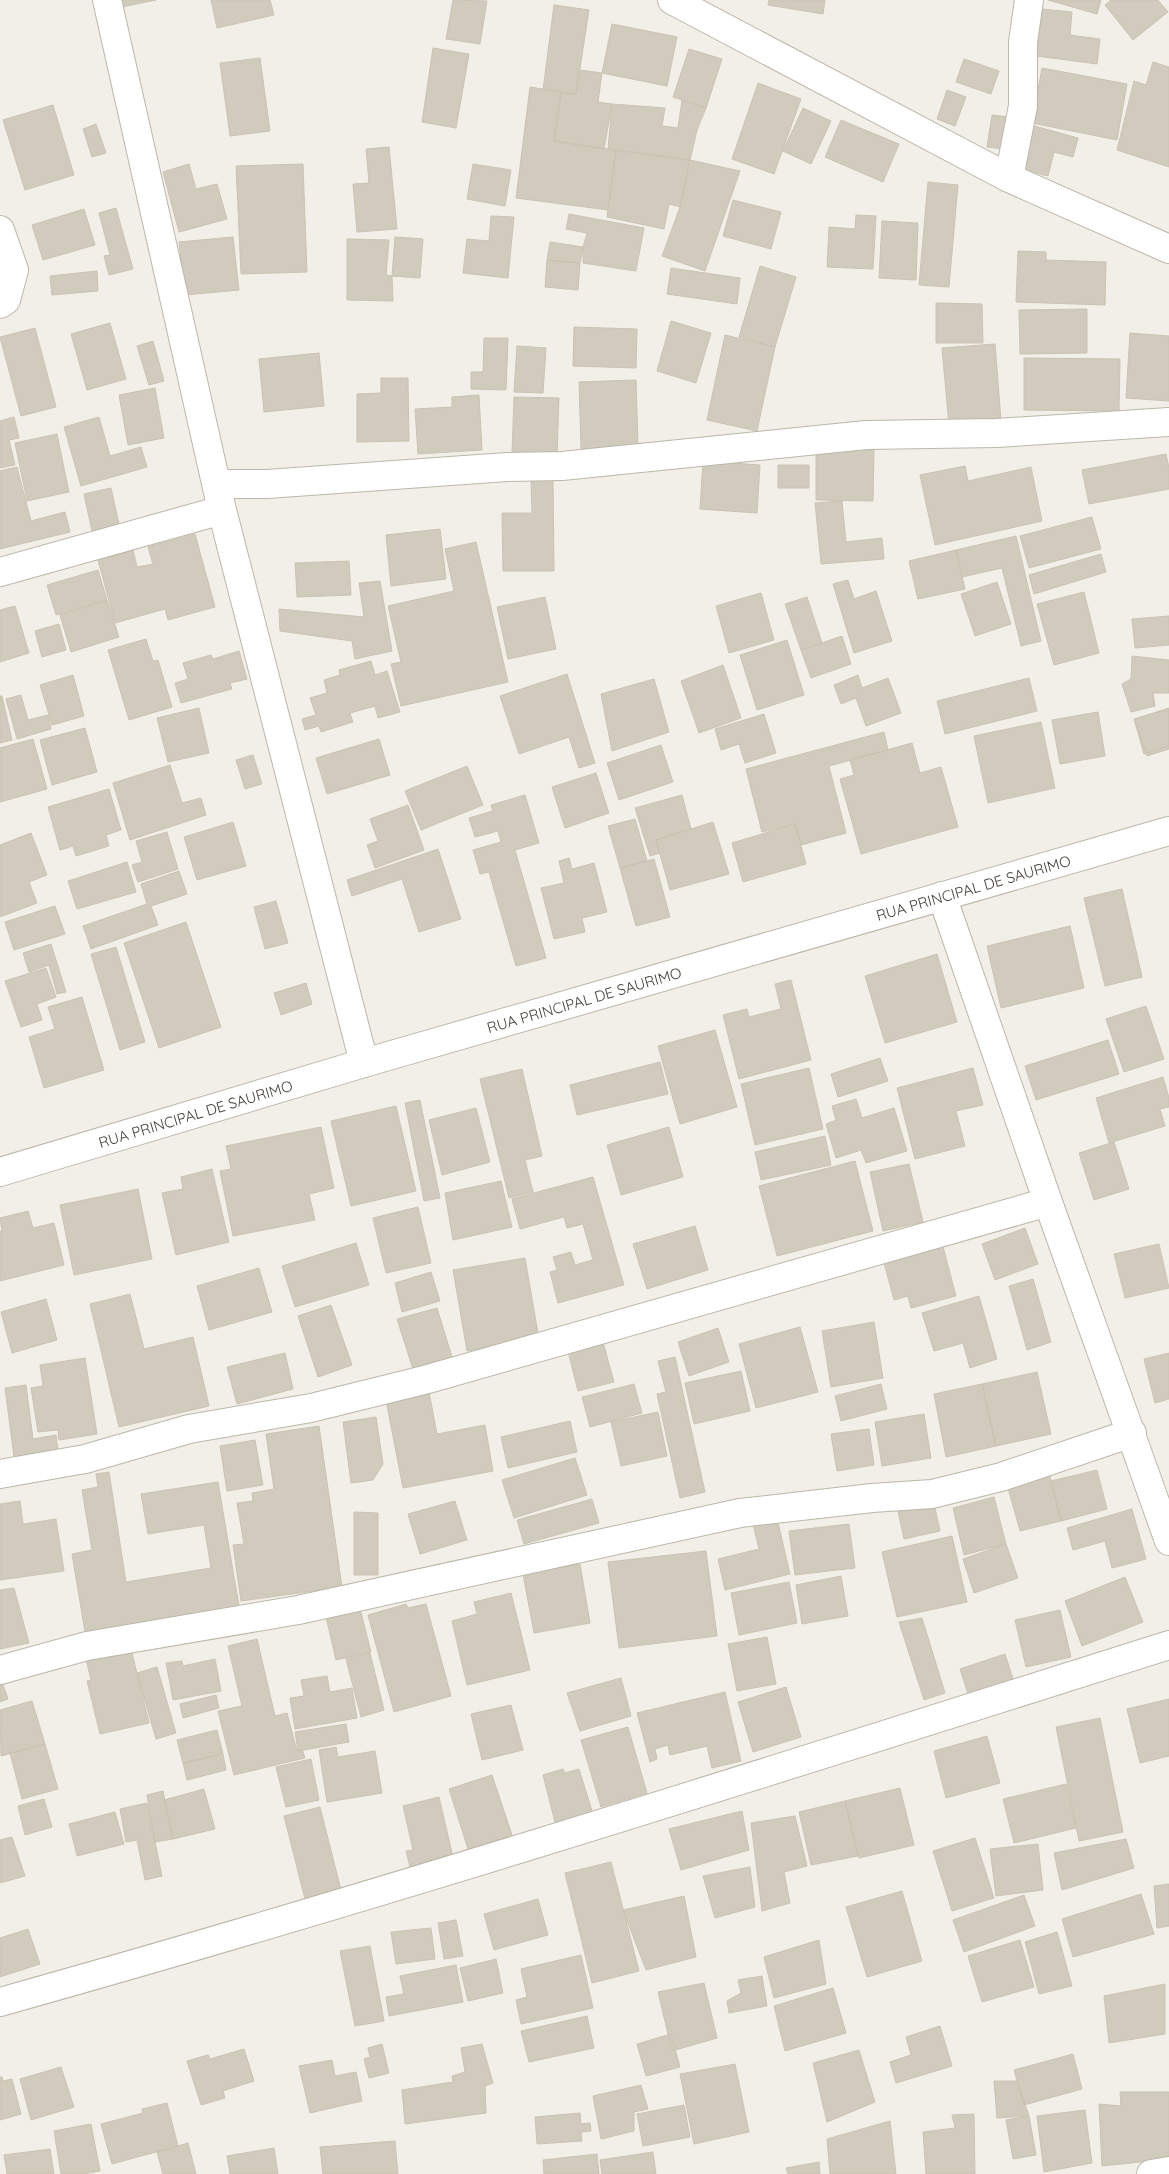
<svg xmlns="http://www.w3.org/2000/svg" width="1169" height="2174" font-family="Quicksand,sans-serif">
	<style>
		.building { fill: #d1cbbd; stroke: #cbc3b2 }
		.lines { fill: none; stroke-linecap: round; stroke-linejoin: round }
		.minor-casing { stroke: #bbb7aa; stroke-width: 30 }
		.tertiary-casing { stroke: #bbb7aa; stroke-width: 30 }
		.minor { stroke: #fff; stroke-width: 28 }
		.tertiary { stroke: #fff; stroke-width: 28 }
		.labels { text-anchor: middle; dominant-baseline: central; stroke-width: 4.5; stroke-linejoin: round; paint-order: stroke }
		.street-label { font-size: 15px; fill: #433f37; stroke: #fff }
	</style>
	<rect width="100%" height="100%" fill="#f1efe7"/>
	<path class="building" d="M115,0H156L117,8Z
		M211,0H270L274,15L217,28Z
		M453,0L487,1L480,44L446,39Z
		M769,0H825L823,14L768,5Z
		M1048,0H1101L1097,14Z
		M1111,0H1158L1168,12L1133,40L1105,5Z
		M554,5L589,10L576,94L543,90Z
		M1042,9L1072,12L1070,35L1100,39L1097,64L1036,56Z
		M612,24L677,37L667,86L602,73Z
		M433,48L469,54L456,128L422,122Z
		M689,49L722,59L706,108L673,97Z
		M260,58L270,131L230,136L220,63Z
		M964,59L999,71L991,94L956,82Z
		M1153,62L1169,67V167L1117,150L1134,81L1146,85Z
		M1042,68L1127,84L1117,140L1032,123Z
		M580,70L602,73L598,102L612,104L604,149L554,141L561,92L576,94Z
		M758,83L801,99L774,174L732,159Z
		M530,87L561,92L554,141L616,150L608,210L516,198Z
		M947,90L966,97L955,126L937,119Z
		M682,100L706,108L697,130L690,160L608,149L612,104L665,108L662,126L678,128Z
		M53,105L74,175L25,190L3,120Z
		M803,108L831,121L811,164L783,151Z
		M992,115L1008,117L1003,149L987,147Z
		M841,120L899,144L883,182L825,157Z
		M96,124L106,153L92,157L83,129Z
		M1031,125L1078,138L1073,157L1054,152L1048,176L1020,169Z
		M389,147L397,229L357,232L353,184L369,183L366,149Z
		M616,150L690,160L680,207L669,204L664,229L607,217Z
		M690,160L740,171L705,271L662,256L680,207Z
		M189,164L196,189L217,184L227,219L179,232L163,172Z
		M303,164L307,272L241,274L236,166Z
		M473,164L511,170L505,206L467,199Z
		M928,182L958,185L949,287L919,285Z
		M733,200L781,212L771,249L723,236Z
		M116,208L133,269L109,275L104,256L110,255L99,213Z
		M84,209L95,245L43,260L32,225Z
		M569,214L644,228L636,271L583,263V247L587,233L566,229Z
		M856,215L876,216L873,269L827,267L829,227L855,229Z
		M491,216L514,217L508,278L463,273L467,239L489,241Z
		M882,221L918,223L916,280L879,278Z
		M233,237L239,290L185,295L179,242Z
		M395,237L423,239L420,278L392,276Z
		M347,239L389,240L386,275L392,276L393,301L347,300Z
		M550,242L583,247L580,263L547,260Z
		M1018,251L1046,252V260L1106,262L1105,305L1016,302Z
		M547,260L580,263L578,290L545,287Z
		M760,266L796,277L775,347L739,337Z
		M671,268L740,278L737,304L667,294Z
		M97,271L98,291L52,295L50,276Z
		M936,303L982,304L983,343H936Z
		M1087,309V353L1020,354L1019,310Z
		M671,321L711,333L696,383L657,371Z
		M110,323L126,379L87,390L71,334Z
		M574,327L637,329L636,368L573,366Z
		M35,328L56,407L21,416L0,337Z
		M1130,333L1169,336V401L1126,398Z
		M725,335L775,347L757,431L707,420Z
		M484,338H508L506,390L471,389V372H483Z
		M153,341L164,381L149,385L137,346Z
		M995,344L1001,421L949,425L942,348Z
		M517,346L546,348L543,393L514,392Z
		M319,353L324,406L264,412L259,359Z
		M1024,358L1120,359L1119,411L1024,410Z
		M381,378H408L409,441L357,442V394L381,393Z
		M636,380L638,447L581,449L579,382Z
		M155,388L164,438L128,445L119,395Z
		M479,395L482,450L418,454L415,409L452,407V397Z
		M514,397L559,398L557,455L512,453Z
		M14,417L19,438L9,440L15,465L0,468V421Z
		M99,417L110,456L141,447L147,467L81,486L64,427Z
		M57,434L69,492L27,501L15,443Z
		M816,446L874,447L873,501L816,500Z
		M1166,454L1169,468V489L1089,504L1082,470Z
		M703,461L760,465L757,513L700,509Z
		M778,465H809V488H778Z
		M965,466L968,481L1031,467L1042,521L935,545L920,475Z
		M17,467L31,521L65,512L70,532L0,549V471Z
		M553,478L554,571H503L502,513H532L531,479Z
		M111,488L119,524L92,531L84,494Z
		M842,501L846,542L882,538L884,559L821,564L815,503Z
		M1092,517L1101,549L1029,568L1020,536Z
		M440,529L446,579L391,586L386,535Z
		M195,534L215,607L168,620L165,609L115,623L98,560L133,550L137,567L153,564L148,547Z
		M1016,536L1041,641L1021,646L1002,568L962,577L956,550Z
		M476,542L508,682L401,706L391,664L401,662L388,606L454,591L445,549Z
		M956,550L965,589L918,599L909,561Z
		M1101,554L1106,572L1034,594L1029,575Z
		M349,561L351,595L297,597L295,563Z
		M98,570L107,600L56,615L47,585Z
		M848,580L854,599L876,591L892,641L854,653L833,584Z
		M380,581L392,651L355,659L352,641L280,631L279,609L364,617L359,583Z
		M997,582L1011,624L975,636L961,594Z
		M1084,592L1099,653L1054,665L1037,604Z
		M761,593L774,640L729,653L716,606Z
		M545,597L556,649L508,659L497,607Z
		M807,597L822,643L801,650L785,604Z
		M107,600L119,637L71,652L60,615Z
		M15,606L29,653L0,662V610Z
		M1169,616V645L1135,648L1132,619Z
		M59,624L66,650L42,657L35,631Z
		M842,636L851,664L811,678L801,650Z
		M146,639L153,661L158,660L172,707L129,720L108,650Z
		M787,640L804,695L757,710L740,655Z
		M239,651L247,679L230,683L232,689L181,703L175,683L188,679L183,663L211,655L213,659Z
		M1132,656L1169,660V693H1153L1155,706L1131,712L1122,684L1131,679Z
		M371,661L375,675L387,671L400,712L378,718L375,706L350,713L353,722L321,732L319,726L305,730L302,719L316,715L310,698L327,693L324,680L340,675L339,670Z
		M723,665L741,718L699,733L681,681Z
		M567,674L595,763L579,768L569,737L519,754L500,696Z
		M73,675L84,716L52,725L40,685Z
		M858,675L862,688L888,678L901,713L866,726L856,698L841,704L834,685Z
		M1029,678L1037,711L945,734L937,701Z
		M654,679L669,732L612,751L601,694Z
		M21,695L28,720L48,715L51,729L17,739L6,699Z
		M0,696H2L12,740L0,743Z
		M199,708L209,753L168,762L157,718Z
		M1169,708V749L1147,756L1135,719Z
		M1169,709V746L1144,754L1134,719Z
		M1098,712L1105,756L1060,764L1052,720Z
		M764,714L776,753L745,763L739,744L721,750L715,729Z
		M1041,722L1055,788L988,803L974,736Z
		M85,728L97,772L52,785L40,740Z
		M884,732L888,750L829,766L846,833L801,845L795,824L762,832L746,769Z
		M33,739L47,789L0,802V748Z
		M379,739L390,775L327,794L316,758Z
		M912,743L920,773L941,767L958,827L861,854L840,779L854,775L850,760Z
		M661,745L673,782L619,800L607,763Z
		M253,755L262,784L245,789L236,760Z
		M170,765L182,803L201,798L206,815L130,840L113,783Z
		M467,766L483,805L421,830L405,791Z
		M596,773L609,813L565,828L552,787Z
		M109,789L121,830L106,835L109,846L76,856L73,846L60,850L48,807Z
		M525,795L539,843L515,850L546,958L516,966L489,872L480,874L473,850L501,842L498,831L475,837L469,818L493,811L491,805Z
		M682,795L691,829L656,840L660,853L650,856L635,808Z
		M408,805L424,850L375,868L367,845L378,841L370,819Z
		M635,819L647,861L620,868L608,826Z
		M233,822L246,866L197,880L184,837Z
		M713,822L729,874L670,890L656,840Z
		M795,824L806,864L743,882L732,843Z
		M167,832L178,869L138,882L132,865L142,862L136,841Z
		M31,833L47,875L29,882L37,903L0,917V845Z
		M438,849L461,919L419,932L402,879L352,896L347,880Z
		M569,858L572,869L594,863L607,912L582,918L585,932L554,939L541,888L564,883L559,861Z
		M654,859L670,917L636,926L620,868Z
		M127,862L136,892L77,909L68,881Z
		M179,871L187,894L151,906L158,925L91,949L83,926L147,904L141,884Z
		M1122,889L1142,977L1105,986L1084,898Z
		M276,901L288,943L265,949L254,907Z
		M55,906L65,934L14,950L5,922Z
		M186,922L221,1027L159,1048L124,943Z
		M1070,926L1084,988L1001,1008L987,946Z
		M51,944L66,992L57,994L49,965L29,972L23,953Z
		M116,947L145,1042L120,1050L91,954Z
		M937,954L957,1022L885,1043L865,976Z
		M46,968L56,997L37,1004L42,1020L21,1027L5,981Z
		M791,980L811,1060L739,1079L723,1015L747,1009L749,1017L781,1009L775,984Z
		M306,983L312,1004L281,1015L274,993Z
		M82,997L104,1070L44,1088L29,1037L55,1029L48,1007Z
		M1146,1006L1164,1059L1124,1072L1106,1019Z
		M715,1030L737,1107L680,1124L658,1046Z
		M1108,1040L1119,1074L1036,1100L1025,1066Z
		M880,1058L888,1081L838,1097L831,1074Z
		M660,1062L668,1094L577,1115L570,1085Z
		M809,1068L823,1129L755,1145L741,1084Z
		M973,1068L983,1105L956,1111L965,1146L915,1159L897,1088Z
		M522,1069L542,1156L525,1160L533,1192L509,1198L480,1079Z
		M1163,1077L1169,1098V1107L1160,1109L1165,1126L1109,1143L1096,1098Z
		M856,1099L862,1118L894,1108L907,1151L866,1163L861,1150L836,1158L826,1124L836,1120L832,1106Z
		M420,1100L440,1198L424,1201L405,1103Z
		M396,1106L416,1191L351,1206L331,1121Z
		M476,1108L490,1162L442,1175L429,1120Z
		M321,1127L334,1188L309,1194L315,1220L233,1236L220,1171L231,1169L226,1146Z
		M669,1127L683,1177L621,1195L607,1145Z
		M825,1136L831,1165L761,1180L755,1152Z
		M1114,1142L1129,1189L1094,1200L1079,1153Z
		M855,1161L873,1231L777,1256L759,1186Z
		M909,1164L923,1222L883,1231L870,1172Z
		M212,1169L229,1242L176,1255L162,1193L183,1189L181,1177Z
		M593,1177L624,1285L558,1303L550,1272L557,1270L553,1257L571,1252L575,1265L593,1260L583,1224L567,1228L564,1217L520,1229L512,1199Z
		M501,1181L512,1227L453,1240L445,1193Z
		M138,1189L152,1259L74,1275L60,1205Z
		M418,1207L431,1263L386,1273L373,1218Z
		M28,1211L33,1228L54,1223L64,1265L0,1281V1231H2L0,1218Z
		M695,1226L708,1270L647,1289L633,1244Z
		M1025,1228L1038,1264L995,1280L982,1244Z
		M356,1243L369,1285L295,1307L282,1266Z
		M942,1243L956,1296L911,1308L908,1296L894,1300L883,1259Z
		M1159,1244L1169,1288L1125,1298L1114,1254Z
		M525,1258L539,1339L467,1351L453,1270Z
		M259,1268L272,1312L209,1330L197,1286Z
		M431,1272L440,1301L402,1312L395,1283Z
		M1033,1279L1051,1342L1027,1350L1009,1286Z
		M130,1294L144,1349L193,1337L209,1406L119,1427L90,1304Z
		M979,1296L997,1359L970,1368L963,1343L934,1351L922,1313Z
		M46,1299L57,1340L12,1353L1,1312Z
		M331,1305L352,1365L318,1377L298,1316Z
		M437,1308L452,1357L413,1369L397,1319Z
		M874,1322L883,1378L831,1387L822,1331Z
		M800,1327L818,1392L756,1408L739,1344Z
		M718,1328L729,1362L689,1376L678,1342Z
		M603,1342L614,1382L578,1391L568,1351Z
		M285,1353L293,1389L237,1404L227,1367Z
		M1169,1353V1399L1155,1403L1144,1359Z
		M675,1357L705,1492L680,1498L657,1394L666,1392L658,1361Z
		M85,1358L97,1434L59,1440L58,1430L38,1432L31,1388L43,1386L40,1365Z
		M741,1371L750,1411L694,1424L685,1383Z
		M1037,1372L1051,1434L996,1446L982,1384Z
		M634,1384L642,1413L590,1427L582,1397Z
		M881,1384L887,1409L841,1421L835,1396Z
		M982,1384L996,1446L946,1457L934,1394Z
		M26,1385L33,1439L56,1435L58,1451L14,1457L5,1388Z
		M429,1392L437,1434L485,1425L493,1471L403,1488L386,1400Z
		M658,1412L667,1456L621,1466L611,1422Z
		M924,1414L931,1458L882,1466L875,1422Z
		M376,1417L383,1464L373,1480L351,1483L343,1422Z
		M570,1421L577,1452L508,1468L501,1437Z
		M319,1426L342,1587L241,1601L233,1545L244,1544L237,1503L253,1501L252,1493L274,1489L266,1434Z
		M869,1429L874,1465L837,1471L831,1434Z
		M255,1440L263,1485L227,1491L220,1446Z
		M575,1458L587,1495L514,1518L502,1480Z
		M1097,1470L1107,1509L1061,1521L1051,1481Z
		M109,1472L126,1582L211,1568L204,1525L148,1534L141,1494L218,1482L239,1606L85,1632L72,1554L92,1550L82,1490L98,1487L96,1474Z
		M1050,1476L1061,1521L1020,1531L1008,1488Z
		M932,1494L940,1531L904,1539L896,1502Z
		M994,1497L1006,1544L964,1555L953,1508Z
		M592,1499L599,1523L524,1544L517,1520Z
		M20,1501L23,1524L56,1519L64,1571L0,1580V1504Z
		M455,1501L467,1540L420,1554L408,1514Z
		M1132,1509L1146,1559L1112,1568L1105,1541L1073,1550L1067,1528Z
		M354,1512L378,1513V1575H354Z
		M777,1518L790,1574L725,1590L718,1559L759,1549L753,1524Z
		M849,1524L855,1568L795,1575L789,1531Z
		M952,1536L967,1602L897,1617L882,1552Z
		M1006,1544L1018,1578L974,1593L963,1559Z
		M706,1551L717,1636L619,1648L608,1562Z
		M580,1564L590,1623L534,1633L523,1574Z
		M841,1576L848,1616L802,1624L796,1585Z
		M1125,1577L1143,1622L1082,1646L1065,1601Z
		M789,1582L797,1623L739,1635L731,1593Z
		M14,1588L29,1643L0,1649V1590Z
		M511,1593L530,1670L467,1685L452,1621L477,1614L474,1602Z
		M406,1604L408,1608L426,1604L451,1696L394,1712L368,1615Z
		M360,1609L371,1652L336,1660L326,1617Z
		M1060,1610L1071,1657L1026,1667L1015,1620Z
		M922,1618L945,1693L924,1700L899,1622Z
		M767,1637L776,1684L737,1691L728,1644Z
		M257,1639L275,1716L287,1713L297,1751L302,1749L305,1758L234,1775L218,1711L242,1706L228,1646Z
		M131,1649L149,1723L100,1734L87,1681L91,1680L86,1659Z
		M370,1653L384,1710L361,1717L346,1659Z
		M1005,1654L1015,1685L970,1700L960,1669Z
		M215,1659L221,1691L173,1700L166,1663L182,1661L183,1666Z
		M157,1667L176,1733L156,1739L137,1673Z
		M0,1676L8,1699L0,1702Z
		M327,1676L330,1692L352,1688L357,1718L295,1729L290,1698L304,1696L301,1680Z
		M621,1678L631,1716L580,1731L567,1693Z
		M786,1687L801,1737L753,1752L738,1702Z
		M725,1692L741,1761L712,1768L707,1746L670,1755L668,1745L655,1749L657,1759L650,1762L637,1713Z
		M216,1695L219,1708L183,1718L180,1704Z
		M1169,1699V1756L1140,1763L1127,1709Z
		M32,1701L45,1744L1,1756L0,1710Z
		M511,1705L523,1750L482,1760L471,1714Z
		M1100,1718L1123,1832L1079,1841L1056,1727Z
		M346,1724L349,1742L298,1751L295,1732Z
		M628,1727L647,1793L601,1807L581,1740Z
		M217,1730L223,1754L183,1763L177,1740Z
		M987,1736L1000,1783L946,1798L934,1751Z
		M45,1744L58,1789L22,1799L10,1753Z
		M336,1747L338,1757L375,1751L382,1793L327,1802L319,1750Z
		M223,1754L226,1770L187,1780L183,1763Z
		M311,1759L319,1800L286,1807L276,1767Z
		M563,1769L565,1773L579,1769L593,1814L556,1826L543,1775Z
		M492,1775L512,1835L468,1849L449,1789Z
		M1066,1784L1076,1828L1014,1843L1003,1799Z
		M900,1788L914,1845L859,1858L845,1801Z
		M204,1789L215,1829L173,1839L164,1800Z
		M163,1791L173,1839L155,1842L147,1795Z
		M439,1797L453,1857L410,1867L406,1851L413,1850L403,1806Z
		M44,1799L52,1827L25,1835L18,1806Z
		M845,1801L858,1856L811,1865L799,1812Z
		M147,1803L162,1876L145,1880L137,1840L126,1842L120,1809Z
		M320,1807L341,1890L305,1899L284,1816Z
		M742,1811L749,1850L681,1870L669,1829Z
		M115,1812L124,1844L77,1856L69,1824Z
		M795,1816L807,1866L784,1872L790,1903L762,1911L751,1823Z
		M12,1837L25,1876L0,1883V1840Z
		M975,1838L994,1898L952,1911L933,1851Z
		M1126,1839L1134,1868L1062,1890L1054,1853Z
		M1038,1844L1043,1890L996,1896L990,1849Z
		M611,1862L639,1971L592,1983L565,1873Z
		M750,1867L755,1907L715,1918L703,1876Z
		M1169,1884V1926L1157,1928L1154,1886Z
		M902,1891L922,1961L867,1977L846,1907Z
		M1141,1894L1154,1934L1073,1957L1062,1919Z
		M1024,1895L1035,1926L964,1952L953,1920Z
		M684,1896L696,1957L646,1970L623,1910Z
		M538,1899L548,1935L494,1950L484,1914Z
		M456,1920L463,1956L444,1959L438,1923Z
		M431,1928L435,1959L396,1964L391,1932Z
		M28,1929L40,1964L0,1977V1938Z
		M1057,1932L1072,1986L1039,1994L1025,1942Z
		M819,1940L826,1984L774,1998L764,1957Z
		M1020,1940L1034,1987L982,2002L968,1956Z
		M370,1946L384,2021L355,2026L340,1951Z
		M581,1955L593,2008L521,2024L516,2000L527,1997L521,1969Z
		M496,1959L503,1993L468,2001L460,1968Z
		M456,1965L463,2002L389,2016L386,1997L404,1994L400,1976Z
		M762,1976L767,2006L729,2013L727,2001L741,1993L738,1980Z
		M704,1983L717,2038L672,2051L658,1992Z
		M1165,1984V2034L1109,2043L1104,1996Z
		M833,1988L846,2033L785,2051L774,2006Z
		M587,2016L594,2048L529,2062L521,2031Z
		M940,2026L952,2066L896,2083L890,2062L911,2055L906,2037Z
		M671,2034L680,2067L646,2076L637,2044Z
		M382,2044L389,2073L369,2078L364,2059L370,2057L368,2048Z
		M482,2044L493,2083L485,2086L486,2113L405,2124L402,2090L453,2082L452,2076L465,2072L461,2048Z
		M244,2049L254,2081L223,2091L225,2098L201,2105L187,2061L208,2055L210,2059Z
		M859,2050L875,2102L827,2122L813,2063Z
		M1073,2054L1082,2089L1024,2105L1014,2070Z
		M332,2060L335,2076L356,2072L362,2101L310,2113L299,2066Z
		M735,2064L749,2132L694,2144L680,2074Z
		M61,2067L74,2107L31,2120L20,2079Z
		M0,2077H2L3,2081L12,2079L21,2114L0,2120Z
		M994,2081H1017L1029,2116L997,2118Z
		M641,2085L648,2109L634,2112V2131L601,2139L593,2096Z
		M1120,2092H1169V2159L1102,2166L1099,2104L1121,2106Z
		M167,2103L178,2146L112,2164L101,2124L143,2113L142,2109Z
		M684,2105L690,2137L643,2146L637,2114Z
		M1085,2110L1092,2163L1044,2172L1037,2116Z
		M580,2113L581,2124L590,2123L591,2131L581,2132L582,2141L537,2144L535,2117Z
		M974,2114L975,2174H926L923,2132L955,2128L952,2115Z
		M1029,2116L1036,2155L1013,2159L1006,2120Z
		M890,2121L896,2174H830L827,2139Z
		M91,2124L100,2171L84,2174H61L54,2131Z
		M395,2141L398,2174H323L320,2147Z
		M188,2143L196,2174H163L157,2152Z
		M274,2148L278,2174H230L227,2156Z
		M50,2149L54,2174H7L4,2155Z
		M653,2152L656,2174H602L600,2160Z
		M597,2154L599,2174H544L543,2160Z
		M819,2162L820,2174H788L786,2168Z"/>
	<g class="lines">
		<g class="minor-casing">
			<path id="minor" d="M107,0L222,510L364,1063
				M672,0L1009,178L1169,249
				M1009,178L1023,106V42L1029,0
				M0,230L14,270L6,300L0,304
				M217,484H267L507,467L562,466L866,435L996,433L1169,422
				M0,572L222,510
				M942,896L1048,1202L1169,1541
				M0,1474L85,1459L189,1429L311,1408L428,1379L1048,1202
				M0,1670L87,1646L298,1610L740,1513L872,1498L932,1494L1001,1477L1132,1433
				M0,2002C393,1892 780,1768 1169,1645
				M1151,2174L1169,2171"/>
		</g>
		<g class="tertiary-casing">
			<g id="tertiary">
				<path id="s1" d="M0,1172L364,1063L1169,831"/>
			</g>
		</g>
		<use href="#minor" class="minor"/>
		<use href="#tertiary" class="tertiary"/>
	</g>
	<g class="labels">
		<g class="street-label">
			<text stroke="none"><textPath href="#s1" startOffset="1014">RUA PRINCIPAL DE SAURIMO</textPath></text>
			<text stroke="none"><textPath href="#s1" startOffset="609">RUA PRINCIPAL DE SAURIMO</textPath></text>
			<text stroke="none"><textPath href="#s1" startOffset="204">RUA PRINCIPAL DE SAURIMO</textPath></text>
		</g>
	</g>
</svg>
